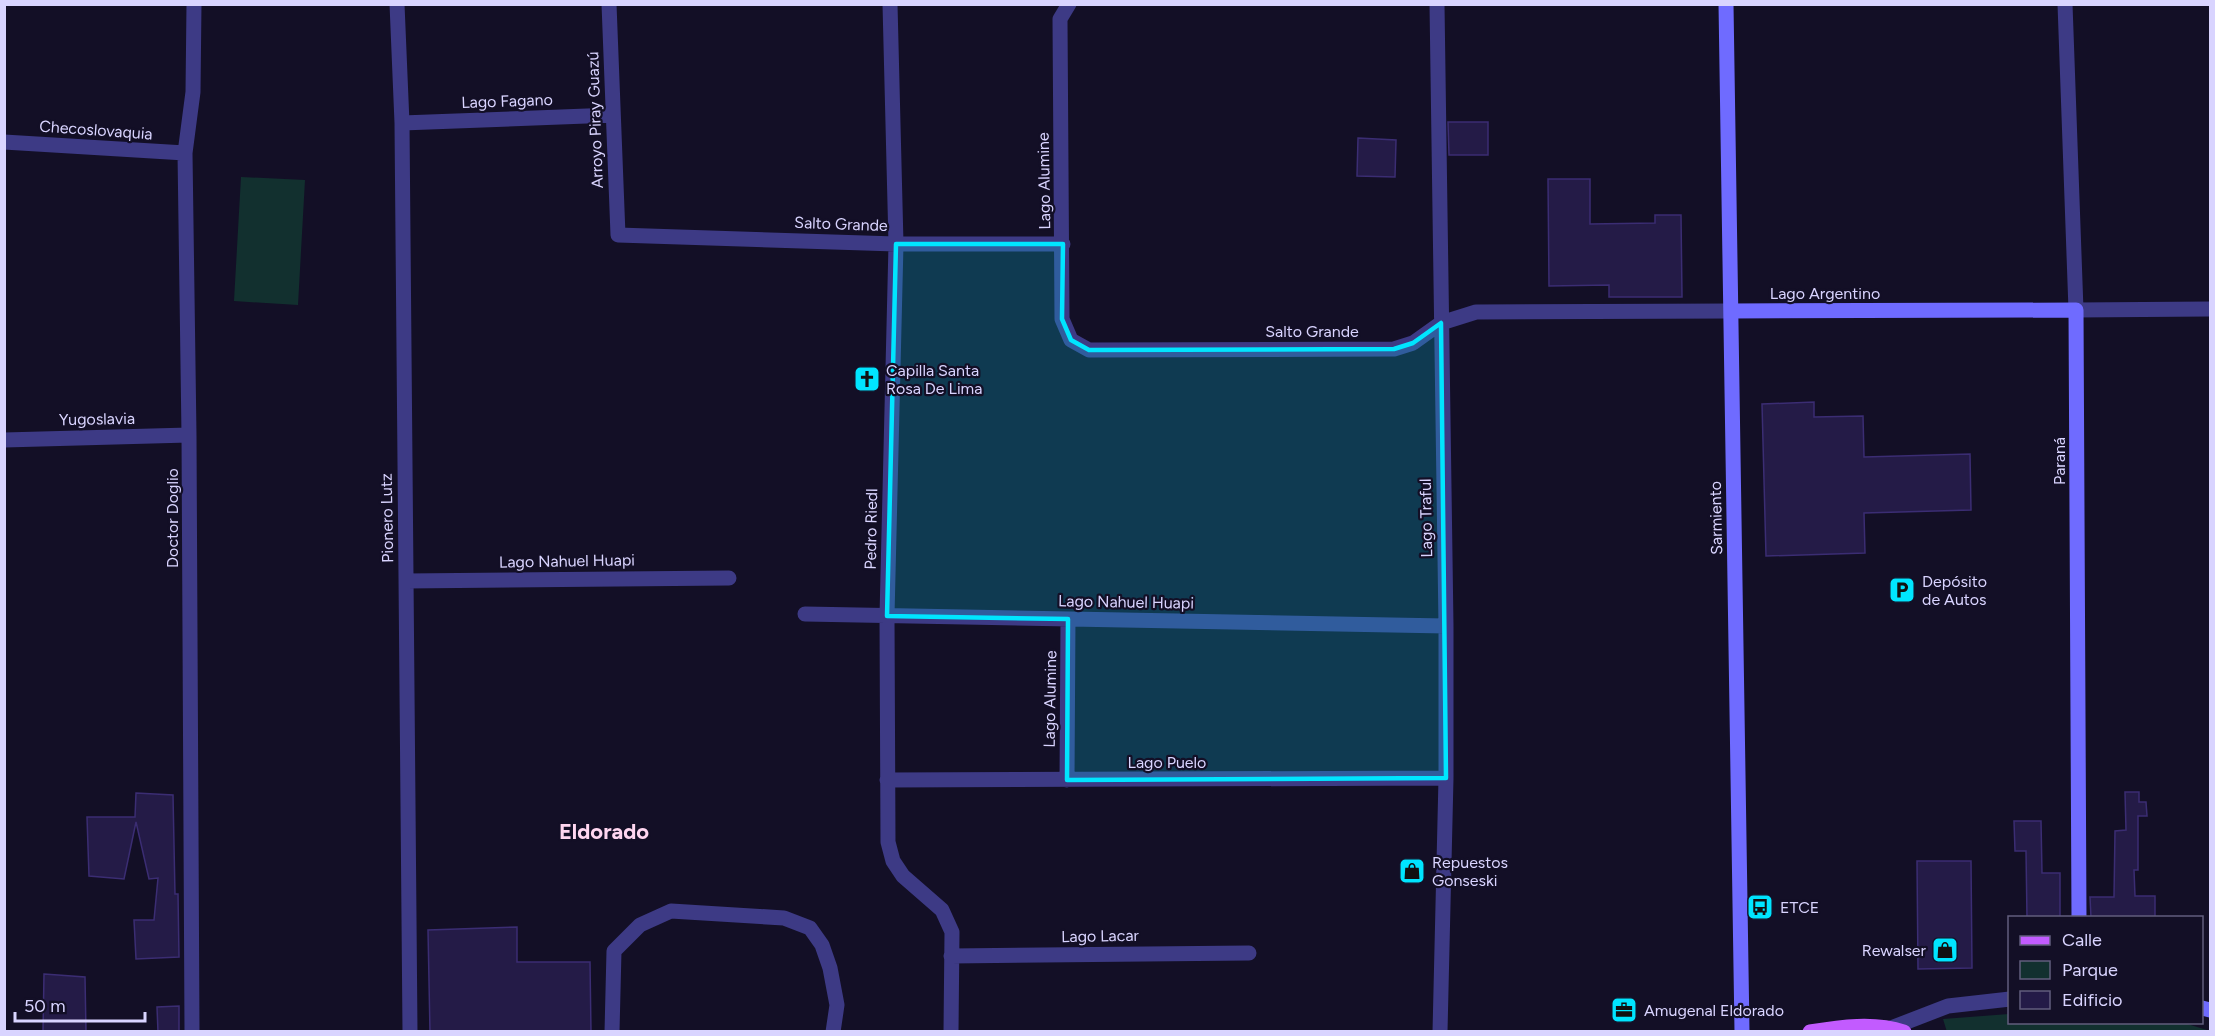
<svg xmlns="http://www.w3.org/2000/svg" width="2215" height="1036" font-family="Figtree,sans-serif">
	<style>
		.green { fill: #12302f }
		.building { fill: #241b47; stroke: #3b2d73; stroke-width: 1.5 }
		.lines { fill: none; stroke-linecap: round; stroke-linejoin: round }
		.street { stroke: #3d3a85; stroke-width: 15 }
		.secondary { stroke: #6f6bff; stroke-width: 15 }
		.primary { stroke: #c25bff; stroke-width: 15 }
		.marked { fill: #00e5ff; fill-opacity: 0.2; stroke: #00e5ff; stroke-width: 4.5; stroke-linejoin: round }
		.labels { text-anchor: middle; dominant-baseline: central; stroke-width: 4.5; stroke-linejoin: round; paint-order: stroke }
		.street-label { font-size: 16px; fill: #d9d4ff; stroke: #130f26 }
		.poi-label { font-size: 16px; fill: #d9d4ff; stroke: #130f26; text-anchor: start }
		.district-label { font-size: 22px; font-weight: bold; fill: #ffd6f0; stroke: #130f26 }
	</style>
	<rect width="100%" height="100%" fill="#130f26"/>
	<path class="green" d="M241,177L305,180L298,305L234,301Z
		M2009,1014L2010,1022H2181L2210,1031L1947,1032L1943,1019Z"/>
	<path class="building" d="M1448,122H1488V155H1449Z
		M1358,138L1396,140L1395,177L1357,176Z
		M1548,179H1590V224L1655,223V215H1681L1682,297H1609V285L1549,286Z
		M1814,402V417L1863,416L1864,457L1970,454L1971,510L1864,513L1865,553L1766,556L1762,404Z
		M2125,792H2139V802H2146L2147,816H2138V870H2134L2135,896H2155V918H2091L2090,897H2114L2115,831L2126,830Z
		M136,793L173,795L175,894H178L179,957L136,959L134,920H154L158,878L149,879L136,822L124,879L89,876L87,817H135Z
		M2014,821H2041L2042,873H2060V918H2027L2026,851H2015Z
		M1917,861H1971L1972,968L1918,969Z
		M517,927V962H590L591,1032H430L428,930Z
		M44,974L85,977L86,1032H43Z
		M179,1006V1032H158L157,1007Z"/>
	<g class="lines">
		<path class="street" d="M397,4L402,123L410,1032
			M609,4L618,235L896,244H1063
			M890,4L896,244L887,616L888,842L893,861L903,876L942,910L952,932L951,1032
			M1069,4L1060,19L1062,319L1071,340L1089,350L1394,349L1413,343L1441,323L1476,312L1731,311
			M1437,4L1446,626V778L1440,1032
			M2065,4L2076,310L2210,309
			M402,123L613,115
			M4,142L185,153
			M4,440L189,435
			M406,581L729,578
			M805,614L1446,626
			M887,780L1446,778
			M1067,780L1068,619
			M951,956L1249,953
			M1891,1028L1948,1006L2010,999
			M192,1032L189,435L185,153L193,92L194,4
			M612,1032L614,951L640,925L671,911L784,918L810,928L822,945L830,968L837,1005L833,1032"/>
		<path class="secondary" d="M1726,4L1742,1032
			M1731,311L2076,310L2079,918
			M2202,1008L2210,1010"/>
		<path class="primary" d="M1810,1032C1840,1027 1874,1022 1904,1032"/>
	</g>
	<path class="marked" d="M896,244H1063L1062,319L1071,340L1089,350L1394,349L1413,343L1441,323L1446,778L1067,780L1068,619L887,616Z"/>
	<defs>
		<g id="church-square" transform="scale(1.35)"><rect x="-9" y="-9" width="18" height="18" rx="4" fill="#00e5ff" stroke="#130f26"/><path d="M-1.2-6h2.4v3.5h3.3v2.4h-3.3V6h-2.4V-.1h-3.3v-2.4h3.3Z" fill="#111"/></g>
		<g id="parking-square" transform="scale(1.35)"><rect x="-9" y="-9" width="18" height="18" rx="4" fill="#00e5ff" stroke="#130f26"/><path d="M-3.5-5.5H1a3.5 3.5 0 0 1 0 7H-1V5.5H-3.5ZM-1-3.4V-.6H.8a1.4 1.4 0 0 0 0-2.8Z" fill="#111"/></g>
		<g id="shop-square" transform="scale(1.35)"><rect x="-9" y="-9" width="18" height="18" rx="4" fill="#00e5ff" stroke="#130f26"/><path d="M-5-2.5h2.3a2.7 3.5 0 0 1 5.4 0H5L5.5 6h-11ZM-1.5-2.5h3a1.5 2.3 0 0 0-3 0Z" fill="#111"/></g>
		<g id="bus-square" transform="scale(1.35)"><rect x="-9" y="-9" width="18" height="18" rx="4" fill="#00e5ff" stroke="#130f26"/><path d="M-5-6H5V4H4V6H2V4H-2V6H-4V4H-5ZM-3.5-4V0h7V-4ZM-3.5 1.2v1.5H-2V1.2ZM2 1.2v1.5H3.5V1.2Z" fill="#111"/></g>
		<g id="office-square" transform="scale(1.35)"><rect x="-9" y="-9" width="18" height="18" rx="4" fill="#00e5ff" stroke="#130f26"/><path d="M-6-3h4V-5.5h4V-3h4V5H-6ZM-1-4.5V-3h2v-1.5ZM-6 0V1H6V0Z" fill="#111"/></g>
	</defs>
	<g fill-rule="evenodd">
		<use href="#church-square" x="867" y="379"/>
		<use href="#parking-square" x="1902" y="590"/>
		<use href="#shop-square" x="1412" y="871"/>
		<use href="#bus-square" x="1760" y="907"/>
		<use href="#shop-square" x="1945" y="950"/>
		<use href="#office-square" x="1624" y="1010"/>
	</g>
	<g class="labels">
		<g class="street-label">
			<text transform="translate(507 101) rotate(-2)">Lago Fagano</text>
			<text transform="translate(595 120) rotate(-92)">Arroyo Piray Guazú</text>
			<text transform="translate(96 130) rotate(4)">Checoslovaquia</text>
			<text transform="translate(1044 181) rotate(-91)">Lago Alumine</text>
			<text transform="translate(841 224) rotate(2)">Salto Grande</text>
			<text x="1825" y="293">Lago Argentino</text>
			<text x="1312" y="331">Salto Grande</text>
			<text transform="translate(97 419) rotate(-1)">Yugoslavia</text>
			<text transform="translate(2059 461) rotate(-90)">Paraná</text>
			<text transform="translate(172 518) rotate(-90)">Doctor Doglio</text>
			<text transform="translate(387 518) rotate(-91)">Pionero Lutz</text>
			<text transform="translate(1426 518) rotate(-91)">Lago Traful</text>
			<text transform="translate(1716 518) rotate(-91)">Sarmiento</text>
			<text transform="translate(871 529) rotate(-89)">Pedro Riedl</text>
			<text transform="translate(567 561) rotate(-1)">Lago Nahuel Huapi</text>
			<text transform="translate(1126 602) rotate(1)">Lago Nahuel Huapi</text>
			<text transform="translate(1050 699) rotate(-89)">Lago Alumine</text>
			<text x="1167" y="762">Lago Puelo</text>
			<text transform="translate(1100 936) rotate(-1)">Lago Lacar</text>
		</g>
		<g class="poi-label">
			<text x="886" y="370">Capilla Santa<tspan x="886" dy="18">Rosa De Lima</tspan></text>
			<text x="1922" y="581">Depósito<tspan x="1922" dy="18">de Autos</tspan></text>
			<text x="1432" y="862">Repuestos<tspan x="1432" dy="18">Gonseski</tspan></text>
			<text x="1780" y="907">ETCE</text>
			<text x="1926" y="950" text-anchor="end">Rewalser</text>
			<text x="1644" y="1010">Amugenal Eldorado</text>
		</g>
		<g class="district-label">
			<text x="604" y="831">Eldorado</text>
		</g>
	</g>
	<rect width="2215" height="1036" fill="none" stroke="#d9d4ff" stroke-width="12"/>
	<rect x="2008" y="916" width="195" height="108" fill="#130f26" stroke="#625e7d" stroke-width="1.5"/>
	<rect x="2020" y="936" width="30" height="9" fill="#c25bff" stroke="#625e7d" stroke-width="1.5"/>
	<text x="2062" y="946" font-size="18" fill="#d9d4ff">Calle</text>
	<rect x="2020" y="961" width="30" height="18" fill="#12302f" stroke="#625e7d" stroke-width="1.5"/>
	<text x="2062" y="976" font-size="18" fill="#d9d4ff">Parque</text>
	<rect x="2020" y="991" width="30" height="18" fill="#241b47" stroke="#625e7d" stroke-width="1.5"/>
	<text x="2062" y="1006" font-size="18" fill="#d9d4ff">Edificio</text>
	<path d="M15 1012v9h130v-9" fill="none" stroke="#d9d4ff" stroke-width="3"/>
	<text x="24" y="1012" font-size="18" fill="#d9d4ff" stroke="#130f26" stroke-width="4.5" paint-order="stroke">50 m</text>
</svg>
